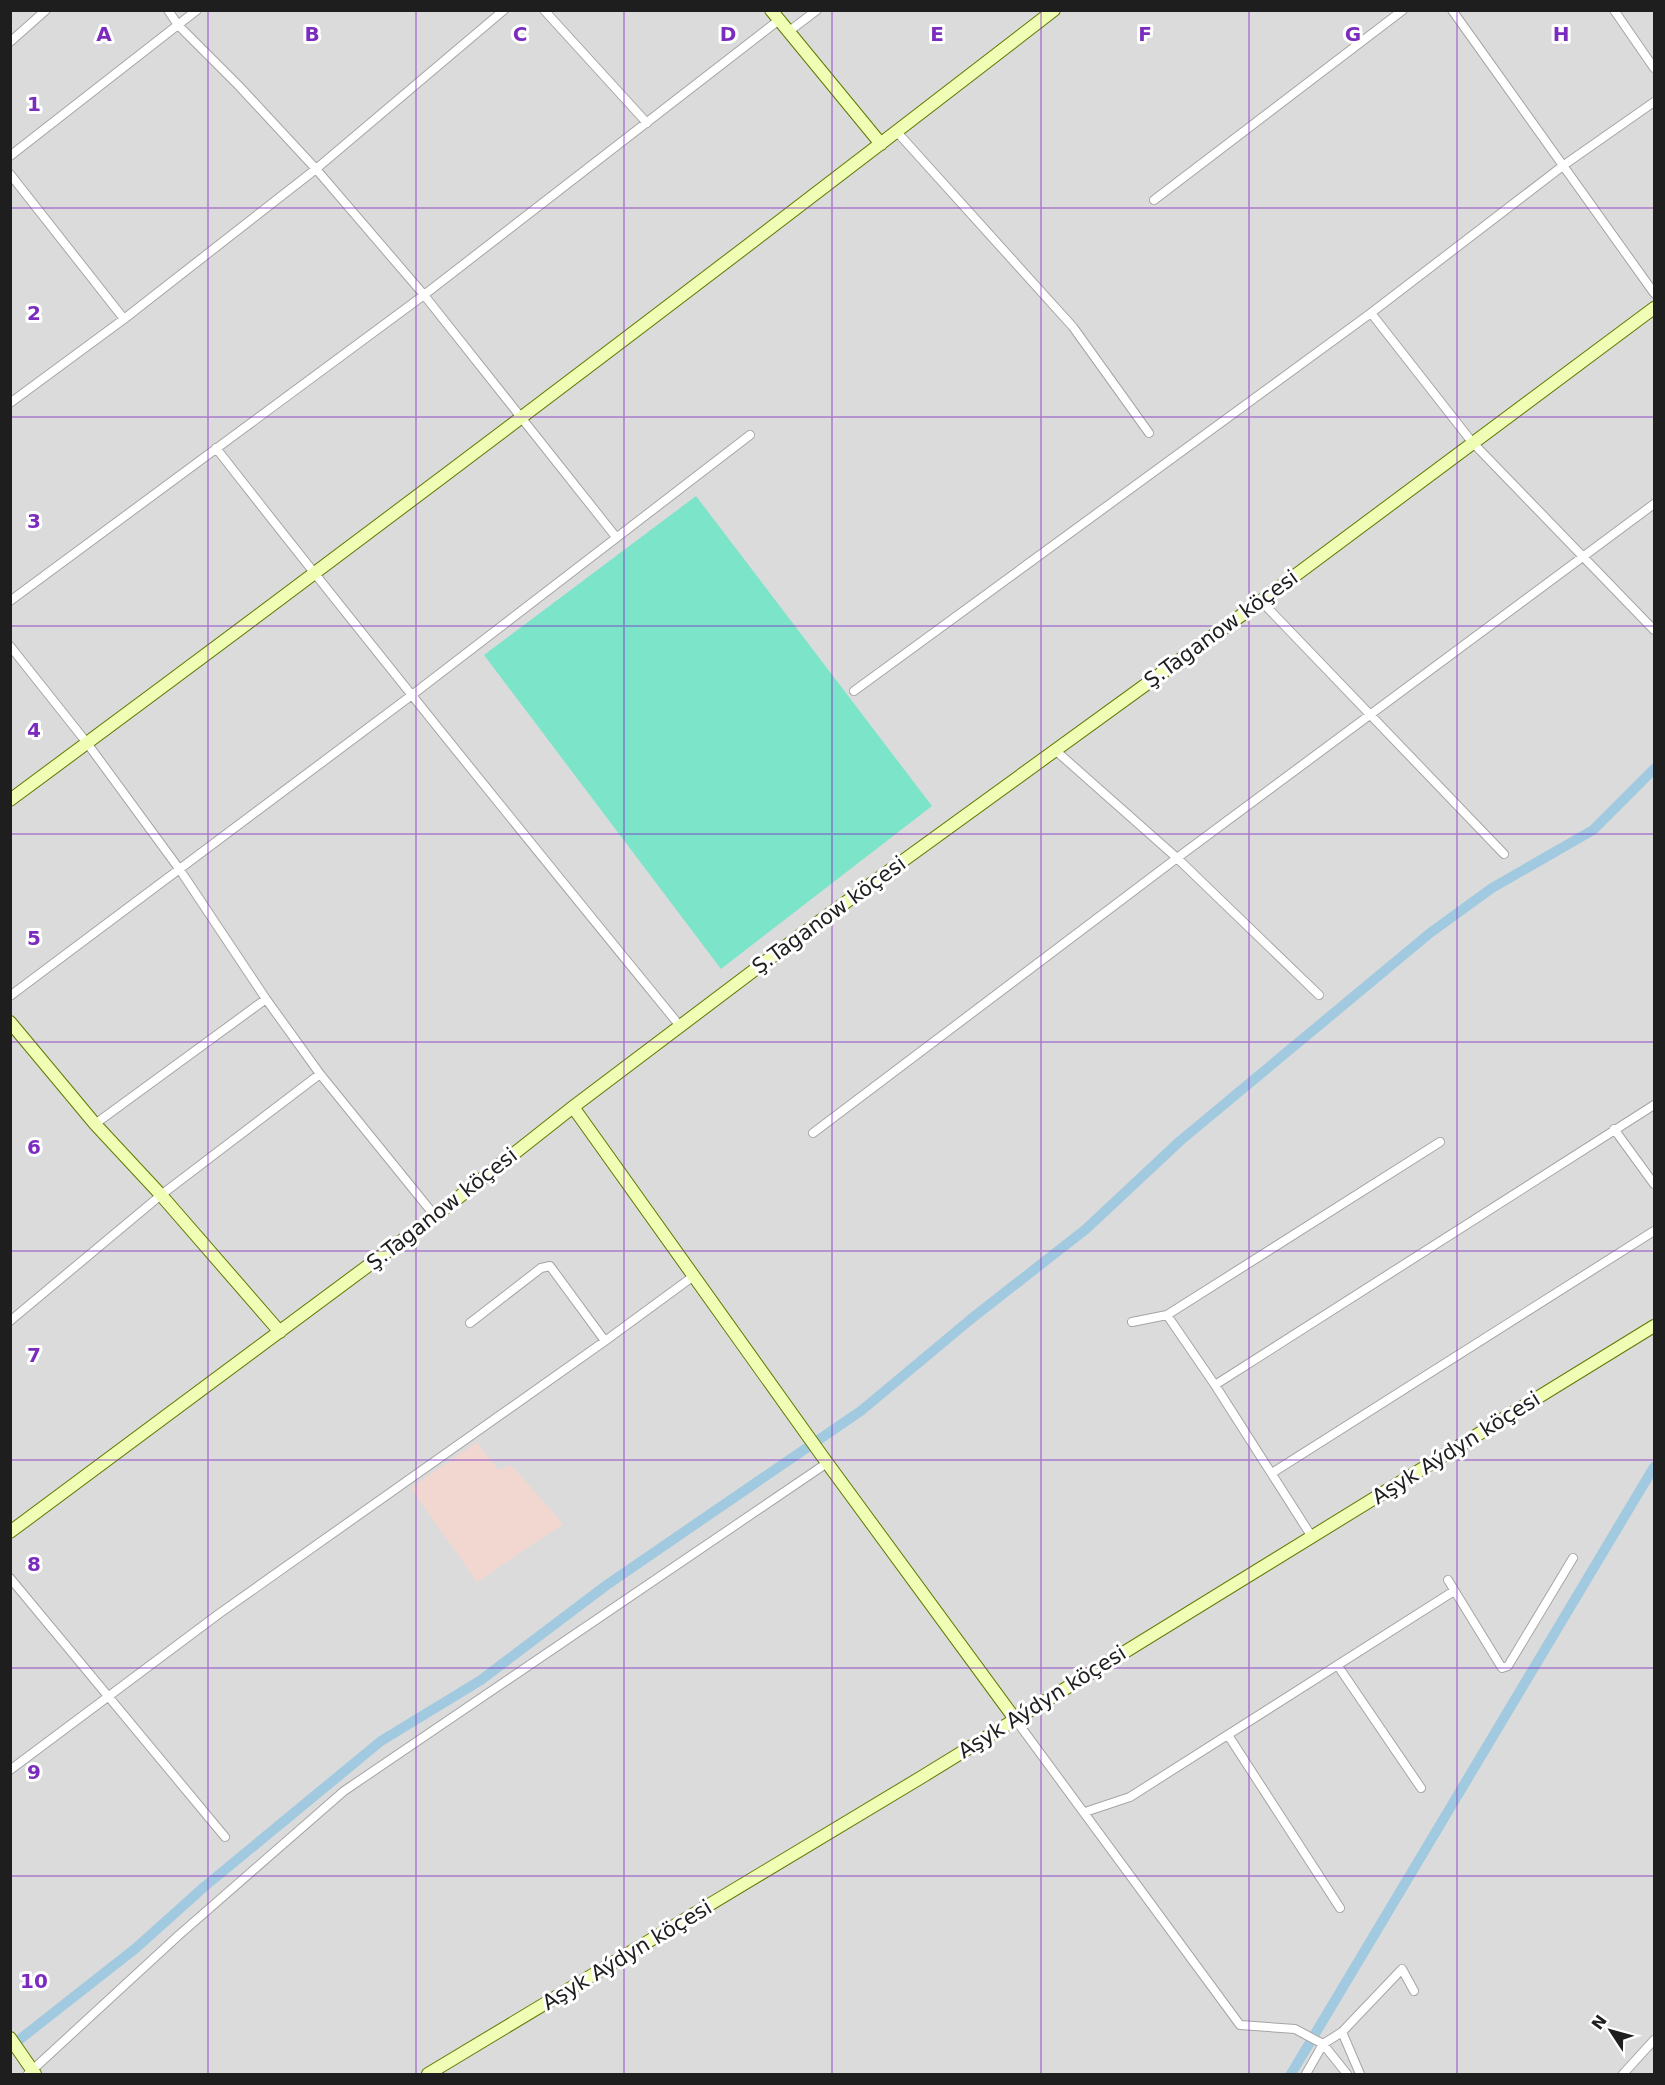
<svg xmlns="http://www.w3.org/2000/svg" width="1665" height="2085" font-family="'DejaVu Sans',sans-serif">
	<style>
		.residential { fill: #dcdbdb }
		.commercial { fill: #f2d7d1 }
		.pitch { fill: #7ce4c9 }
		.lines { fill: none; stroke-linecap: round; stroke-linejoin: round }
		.canal { stroke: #a1cae0; stroke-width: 10 }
		.street-casing { stroke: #a5a5a5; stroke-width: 10 }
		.secondary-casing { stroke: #5d7a00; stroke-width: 14 }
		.street { stroke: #fff; stroke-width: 8 }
		.secondary { stroke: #f0fdb4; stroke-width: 12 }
		.grid { fill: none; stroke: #7b2cbf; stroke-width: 1.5; stroke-opacity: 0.55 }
		.labels { text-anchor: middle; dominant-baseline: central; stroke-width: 6; stroke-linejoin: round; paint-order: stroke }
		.street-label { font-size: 21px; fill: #1e1e1e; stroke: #fff }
		.grid-label { font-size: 20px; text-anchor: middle; font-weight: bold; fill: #7b2cbf; stroke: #fff; stroke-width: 6; stroke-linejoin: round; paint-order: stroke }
	</style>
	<rect width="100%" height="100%" fill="#f0ede3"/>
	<path class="residential" d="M11,11H1654V2074H11Z"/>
	<path class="commercial" d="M477,1442L498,1470L511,1465L563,1524L477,1582L411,1488Z"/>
	<path class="pitch" d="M696,496L932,806L721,969L484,655Z"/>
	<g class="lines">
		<path class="canal" d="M10,2047L136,1948L204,1887L381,1741L481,1680L608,1584L862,1410L971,1319L1086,1229L1180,1141L1430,933L1492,888L1593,830L1654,769
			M1291,2074L1654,1467"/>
		<g class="street-casing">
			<path id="street" d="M168,10L178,25L239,86L316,169L424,295L616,537
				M544,10L647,123
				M1452,10L1654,293
				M1614,10L1654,68
				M788,32L817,10
				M10,42L46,10
				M897,132L1073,327L1149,433
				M10,156L197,10
				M10,174L124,319
				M1154,200L1403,10
				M1371,313L1472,442L1654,630
				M10,403L124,319L316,169L504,10
				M216,448C368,643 524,835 680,1026
				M10,601L424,295L779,20
				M1261,601L1504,854
				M10,646L87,743L180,870L266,999L320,1074L435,1216
				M854,691L1371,313L1564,165L1654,102
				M1055,750L1177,858L1319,995
				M10,996L412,695L750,435
				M95,1124L266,999
				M1614,1129L1654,1184
				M813,1133L1177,858L1654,504
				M1167,1315L1440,1142
				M10,1321L161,1195L320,1074
				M1132,1322L1167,1315L1215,1385L1312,1537
				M470,1323L541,1268L550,1266L605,1341
				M1215,1385L1654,1105
				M1272,1473L1654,1231
				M10,1578L225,1837
				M1448,1580L1502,1668L1508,1666L1573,1558
				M1338,1666L1421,1788
				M1015,1719L1240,2025L1295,2029L1323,2044L1347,2074
				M1228,1735L1340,1908
				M10,1770L220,1613L605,1341L695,1275
				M1085,1812L1130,1797L1454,1591
				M1342,2032L1360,2074
				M28,2074L179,1935L344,1791L827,1463
				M1306,2074L1323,2044L1342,2032L1402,1969L1414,1991
				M1623,2074L1654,2040"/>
		</g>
		<g class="secondary-casing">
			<path id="secondary" d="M771,10L881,144
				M10,800C361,540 709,277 1054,10
				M10,1022L95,1124L161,1195L280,1332
				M573,1107L825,1460L1015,1719
				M10,1532L435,1216L573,1107L802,934L1261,601L1654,308
				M10,2038L35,2074
				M428,2074L925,1775L1654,1326"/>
		</g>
		<use href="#street" class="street"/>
		<use href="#secondary" class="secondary"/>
	</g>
	<path class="grid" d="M208,10V2074M416,10V2074M624,10V2074M832,10V2074M1041,10V2074M1249,10V2074M1457,10V2074M10,208H1654M10,417H1654M10,626H1654M10,834H1654M10,1042H1654M10,1251H1654M10,1460H1654M10,1668H1654M10,1876H1654"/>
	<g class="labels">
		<g class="street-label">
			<text transform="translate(1221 629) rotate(-36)">Ş.Taganow köçesi</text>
			<text transform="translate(829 915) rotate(-36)">Ş.Taganow köçesi</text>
			<text transform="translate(442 1209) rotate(-38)">Ş.Taganow köçesi</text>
			<text transform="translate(1456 1448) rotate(-32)">Aşyk Aýdyn köçesi</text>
			<text transform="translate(1042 1702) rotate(-32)">Aşyk Aýdyn köçesi</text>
			<text transform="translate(627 1955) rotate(-31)">Aşyk Aýdyn köçesi</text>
		</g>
	</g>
	<g class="grid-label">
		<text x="104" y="41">A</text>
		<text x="312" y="41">B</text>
		<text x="520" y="41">C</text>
		<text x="728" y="41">D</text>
		<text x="937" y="41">E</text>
		<text x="1145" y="41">F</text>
		<text x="1353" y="41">G</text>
		<text x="1561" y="41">H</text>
		<text x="34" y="111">1</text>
		<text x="34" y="320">2</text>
		<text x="34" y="528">3</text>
		<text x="34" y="737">4</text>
		<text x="34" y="945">5</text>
		<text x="34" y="1154">6</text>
		<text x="34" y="1362">7</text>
		<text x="34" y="1571">8</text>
		<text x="34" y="1779">9</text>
		<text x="34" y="1988">10</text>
	</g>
	<rect width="1665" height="2085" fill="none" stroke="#1e1e1e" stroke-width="24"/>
	<g transform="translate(1611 2031) rotate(306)" stroke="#ffffff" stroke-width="4.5" paint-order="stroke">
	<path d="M0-4.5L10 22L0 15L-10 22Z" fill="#1e1e1e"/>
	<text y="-9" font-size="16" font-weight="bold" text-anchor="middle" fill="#1e1e1e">N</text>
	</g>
</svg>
